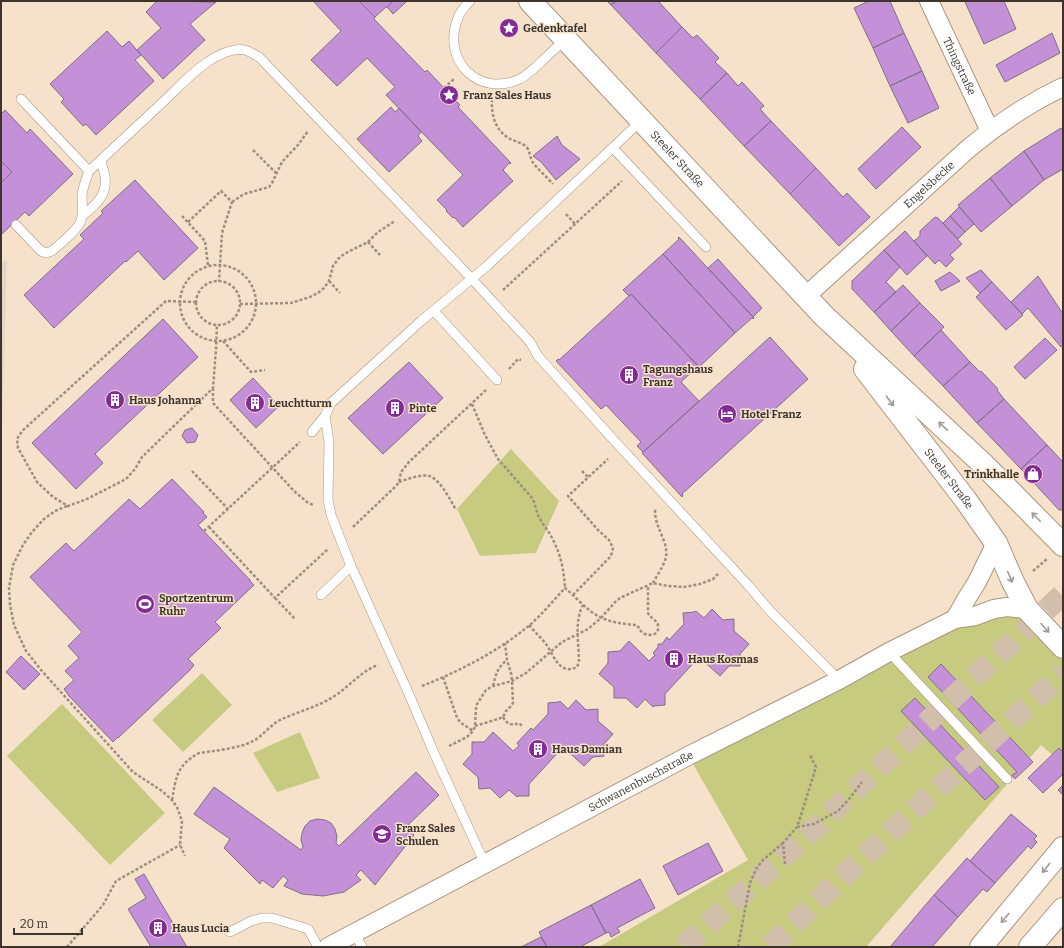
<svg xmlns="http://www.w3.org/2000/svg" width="1064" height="948" font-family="Bitter,serif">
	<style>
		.education { fill: #e5d6c3 }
		.green { fill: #c6cb80 }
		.building { fill: #c491d8; stroke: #7f6f85 }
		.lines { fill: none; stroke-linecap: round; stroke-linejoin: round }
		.motorway-tunnel { stroke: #d1bfab; stroke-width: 22; stroke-dasharray: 22 11; stroke-linecap: butt }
		.service-casing { stroke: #a99681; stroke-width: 10 }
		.minor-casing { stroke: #a99681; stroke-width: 20 }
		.secondary-casing { stroke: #a99681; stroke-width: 24 }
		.path { stroke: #9d8f7f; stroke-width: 2.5; stroke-dasharray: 3 2; stroke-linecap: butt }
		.service { stroke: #fff; stroke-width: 9 }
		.minor { stroke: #fff; stroke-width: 18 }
		.secondary { stroke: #fff; stroke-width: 22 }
		.oneway { stroke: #9e9a96 }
		.labels { text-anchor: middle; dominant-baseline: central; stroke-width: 3; stroke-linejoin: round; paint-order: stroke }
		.poi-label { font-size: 11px; font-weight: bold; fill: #3d352d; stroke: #f6e2cb; text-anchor: start }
		.street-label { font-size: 11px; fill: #3d352d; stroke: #f6e2cb }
	</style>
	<rect width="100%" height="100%" fill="#f6e2cb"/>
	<path class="education" d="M1,261H7L1,457Z"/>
	<path class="green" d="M511,449L559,501L536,553L480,556L457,509Z
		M1007,605L1063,649V764L1041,745L866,947H599L748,860L689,757L858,673Z
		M202,673L232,705L183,752L152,720Z
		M62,704L165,813L110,865L7,756Z
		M300,732L320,778L277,792L253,753Z"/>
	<path class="building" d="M157,1L216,2L190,24L205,40L163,79L137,50L161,28L146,12Z
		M313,1H359L375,17L374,19L425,72L427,70L444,88L460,105L458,107L511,163L510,164L509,163L503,170L513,181L463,227L454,217L453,218L446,211L447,210L437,200L463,175L386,95L395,87L367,58L337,86L311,60L341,31Z
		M359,1H393L387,7H386L375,17Z
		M393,1H406V2L393,14L387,7Z
		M607,1H616L611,5Z
		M616,1H658L682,27L656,53L611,5Z
		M869,1H890L904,33L873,48L854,8Z
		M967,1H1004L1016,29L984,44L965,2Z
		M682,27L693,38L697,35L719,58L715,62L727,73L700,99L656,53Z
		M107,31L122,47L129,41L141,55L135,60L154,81L96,135L86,124L83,126L61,102L64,99L50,84Z
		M904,33L922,71L890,86L873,48Z
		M1052,33L1060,53L1005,82L996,65Z
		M922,71L939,108L908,123L890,86Z
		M727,73L738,86L742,82L764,106L760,109L771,121L744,146L700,99Z
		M391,107L395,112L399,108L421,132L418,136L422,141L389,172L357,139Z
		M5,110L27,133L30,129L73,174L29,216L25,212L2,234L1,233V183L12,172L1,161V114Z
		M771,121L816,168L790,194L744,146Z
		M902,127L921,147L876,189L858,169Z
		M1061,128L1063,131V169L1044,180L1024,151Z
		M557,136L562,145L580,159L556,180L541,162L533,156Z
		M1024,151L1044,180L1012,206L990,178Z
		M1,161L12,172L1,183Z
		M816,168L843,197L847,193L870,217L839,246L790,194Z
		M990,178L1012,206L981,232L958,205Z
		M135,180L198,248L164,280L138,251L126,262L125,261L54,328L24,295L84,239L80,235L103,213L101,211Z
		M959,207L974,224L965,232L950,216Z
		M950,216L965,232L958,239L943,223Z
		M935,217L938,218L962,244L950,255L954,259L946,267L939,260L935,264L914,241L920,236V231Z
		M905,231L927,256L907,275L884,250Z
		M679,237L754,318L753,319L752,318L735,333L663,254L679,239L678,238Z
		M884,250L900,267L886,282L896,292L874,312L852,289V281Z
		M663,254L735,333L696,370L695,369L698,366L631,294L629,296L623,290Z
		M718,259L762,308L753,317L708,268Z
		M981,270L992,282L980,293L966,278Z
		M950,272L960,281L941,291L935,281Z
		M1038,276L1063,314V345L1061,347L1028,308L1022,314L1011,302Z
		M992,282L1023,315L1006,330L976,297Z
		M903,285L920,303L891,331L874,312Z
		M631,294L698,366L681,382L699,401L643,452L637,446L641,442L606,405L601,409L556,361L558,359L559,360Z
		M920,303L944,327L914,356L891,331Z
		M163,319L198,357L95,454L103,463L76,489L32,443Z
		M941,330L970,362L943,386L914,356Z
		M770,337L808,379L682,494L683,495L682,497L642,453Z
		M1045,338L1057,350L1025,379L1014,367Z
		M409,362L443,398L383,454L348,418Z
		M970,362L980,372L981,371L998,389L997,390L1004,399L977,423L943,386Z
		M253,378L279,406L256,428L230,400Z
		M1004,399L1047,445L1021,469L977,423Z
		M192,428L198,435L195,442L187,443L182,436L185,430Z
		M1047,445L1063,462V510H1059L1021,469Z
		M172,479L204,512L203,513L207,517L198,525L250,580V581L254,585L215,622L221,628L188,659L194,665L190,670L118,738V737L113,742L69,696L64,689L74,680L65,671L79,658L68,646L82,632L30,577L66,543L74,551L129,499L140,509Z
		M712,609L723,620L734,619V631L749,644L740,654V666H729L720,676L699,657L665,694V705L654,706L653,707L645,699L637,708L626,698H614V687L599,674L608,663V652L620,651L629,641L649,661L655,655L653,653L658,647V644H662L667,637L669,640L684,624L683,613L694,612L696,611L704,618Z
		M21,656L40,674L24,690L6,672Z
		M941,664L1033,762L1015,779L1012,775L1017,772L928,677Z
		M915,698L999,787L985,800L901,711Z
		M576,700L586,710L598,709V721L613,734L604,744V756L593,757L584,766L563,747L529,784V796H518L517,797L509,790L500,798L490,788L479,789L478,777L463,764L472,754V742H484L493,732L513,751L519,746L517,743L531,728L533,730L548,714V703L559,702L560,701L568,709Z
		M1059,748L1063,752V774L1043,793L1028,778Z
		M416,772L439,795L406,827L414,835L375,885L361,870L356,875L361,880L344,892L323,896L302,894L284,886L288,880L283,876L273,888L262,880L260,884L224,848L230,839L194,814L214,787L301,850L303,847L301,840L302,833L305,826L310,821L317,819L325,820L331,823L335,829L337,836L336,843L339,846Z
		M1063,785V795L1058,790Z
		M1011,814L1037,836L1034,839L1037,842L1031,849L1028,846L995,883L970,861Z
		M708,843L723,871L678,895L663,866Z
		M967,858L995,883L987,892L983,889L958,917L934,895Z
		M144,874L155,893L187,947H151L128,909L146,898L135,879Z
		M640,879L655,908L617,928L620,932L611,937L609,932L606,933L591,905Z
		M934,895L958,917L932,947H890Z
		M591,905L606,933L580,947H547L539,932Z
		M541,937L547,947H521Z"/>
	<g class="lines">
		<path class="motorway-tunnel" d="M683,947L817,826L1063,594
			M770,947L853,867L1063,673"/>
		<g class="service-casing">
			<path id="service" d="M470,1C465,6 460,12 458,18C441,60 478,98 520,79C527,75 533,69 539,64C548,55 557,47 566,39
				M21,99L89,171
				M613,148L706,247
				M82,216C95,206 108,195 105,176C104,171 102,166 101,161
				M16,225L41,251L46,253L52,251C59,245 76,231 80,223C84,215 82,204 82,195C83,187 86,179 89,171C114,148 138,125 163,102C181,85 206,57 230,51C243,47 248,51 259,57L407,211L472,279L530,342L538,356L610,436L748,585L770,611L839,680
				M434,311L497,380
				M312,432L325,416
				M321,595L351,566
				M889,652L1007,779
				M485,864L434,753L408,692L351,566L331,515L328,500L329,442L325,416L331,403L421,321L487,266L642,120
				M230,932L251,921L262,918H272L308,929L318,947
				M355,933L362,947"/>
		</g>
		<g class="minor-casing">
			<g id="minor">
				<path id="s1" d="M929,1L990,131"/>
				<path id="s2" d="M806,296L969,148C998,124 1029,103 1063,87"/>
				<path d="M955,619L967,598L977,582L996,543"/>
				<path id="s3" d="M328,947L688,756L839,680L889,652L955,619L975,616L994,609L1007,607L1027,609"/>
			</g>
		</g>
		<g class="secondary-casing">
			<g id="secondary">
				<path id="s4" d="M530,1L824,316L983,464L1063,545"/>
				<path id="s5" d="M865,369L965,499L996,543L1013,582L1027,609L1063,647"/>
				<path d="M981,947L1063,848"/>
				<path d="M1030,947L1063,909"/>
			</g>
		</g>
		<path class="path" d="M444,88L454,79
			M492,99C491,117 496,132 512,140C518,142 525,144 528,149C530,153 530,157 532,161C536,168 547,177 553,184
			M253,150L276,173
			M232,202L244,194L269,187L272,183L282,162L298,145L308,131
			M566,214L575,224
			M182,216L205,241L208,265
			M188,222L221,191L232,202L222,233L219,281
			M368,242L380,255
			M180 303a38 38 0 1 1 76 0a38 38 0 1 1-76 0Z
			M329,281L340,293
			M196 303a22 22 0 1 1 44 0a22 22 0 1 1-44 0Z
			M503,290L622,181
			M196,302L166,301L22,431L17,439L18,448L37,482L53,497L68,506L87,499L126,479L135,469L142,457L213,388L216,349L217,324
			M240,304L291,303L310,297L318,293L324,288L329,281L333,266L338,259L344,254L368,242L378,232L395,221
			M223,341L251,372L265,370
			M509,369L518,359L521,360
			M213,388V403L294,491L307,502L313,505
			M472,404L485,435L498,459L532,498C535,503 536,510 538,515C542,524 549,531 553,540C561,555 564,571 565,588
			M192,471L228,509
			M582,471L588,477
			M399,482C407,479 421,474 429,476C440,479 451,501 456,510
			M67,506L55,511L44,519L32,532L23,545L13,565L9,588L10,605L14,625L26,651L41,670L133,772L162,791L172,800L177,807L182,821L180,845L185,856
			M209,527L275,598L328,549
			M353,527L396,486L399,482L401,472L409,462L486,390
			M204,531L300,442
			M1033,571L1047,559
			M653,583C657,575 664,566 666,557C668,546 661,535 658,526C656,521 655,515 655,510L654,508
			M573,595L611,556L613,548L609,540L598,530L568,496L608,459
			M275,598L295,619
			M529,625C535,632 541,638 546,644C554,655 559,676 577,667L579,662C579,644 574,621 583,605
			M443,677L457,718L460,722L473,731
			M422,686C460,671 499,651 531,624C543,613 554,600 565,588C577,598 588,612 602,618C613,623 625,624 637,625C639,628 640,631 643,633C650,637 660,635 658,625C656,619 650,618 648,613V586
			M493,686C496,674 497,668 507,660
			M503,717C507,724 511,726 519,723L523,727
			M475,726L498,719L503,717L506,711L511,706L513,703L512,681L511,673L507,660L505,643
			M449,746L467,737L473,731L475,726L476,708L477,704L486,690L493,686L512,681L526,673L562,642L588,629L601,618L617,600L622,597L653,583L668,586L684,587L700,584L713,579L718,574
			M172,800C176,777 177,765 199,753C214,751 241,748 253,741C263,736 270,725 280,720C297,712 317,707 333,697C349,687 361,671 378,665
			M797,827L814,824L838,811L849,799L862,782
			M785,864L783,843L797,827L803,809L816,767L810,755
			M67,947L103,905L116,881L180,845
			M738,947L750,883L756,869L762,861L783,843"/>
		<use href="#service" class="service"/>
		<use href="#minor" class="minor"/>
		<use href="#secondary" class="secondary"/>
	</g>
	<defs><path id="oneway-shaft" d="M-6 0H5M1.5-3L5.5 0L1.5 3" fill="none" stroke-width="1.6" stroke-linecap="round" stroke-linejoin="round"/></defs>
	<g class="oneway">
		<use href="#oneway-shaft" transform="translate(890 401) rotate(53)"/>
		<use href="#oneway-shaft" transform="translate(943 426) rotate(-137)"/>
		<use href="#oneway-shaft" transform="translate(1036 517) rotate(-135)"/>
		<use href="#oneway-shaft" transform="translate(1010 577) rotate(67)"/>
		<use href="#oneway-shaft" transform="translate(1045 628) rotate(48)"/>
		<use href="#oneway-shaft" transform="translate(1046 868) rotate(129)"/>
		<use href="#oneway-shaft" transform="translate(1005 918) rotate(130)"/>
	</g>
	<defs>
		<g id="sight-disc" transform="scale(1)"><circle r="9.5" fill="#812a98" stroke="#f6e2cb"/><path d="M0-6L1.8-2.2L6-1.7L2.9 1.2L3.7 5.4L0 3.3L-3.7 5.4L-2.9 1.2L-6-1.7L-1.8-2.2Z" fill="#fff"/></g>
		<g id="building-disc" transform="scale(1)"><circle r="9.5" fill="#812a98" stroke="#f6e2cb"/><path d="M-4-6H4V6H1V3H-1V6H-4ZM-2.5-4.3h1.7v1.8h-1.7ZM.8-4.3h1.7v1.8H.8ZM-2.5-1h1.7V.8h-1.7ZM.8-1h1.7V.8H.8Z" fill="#fff"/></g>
		<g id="hotel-disc" transform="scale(1)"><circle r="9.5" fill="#812a98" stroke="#f6e2cb"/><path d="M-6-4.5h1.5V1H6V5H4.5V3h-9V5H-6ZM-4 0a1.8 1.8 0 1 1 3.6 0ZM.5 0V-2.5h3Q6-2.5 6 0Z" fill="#fff"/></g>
		<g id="shop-disc" transform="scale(1)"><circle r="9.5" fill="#812a98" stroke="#f6e2cb"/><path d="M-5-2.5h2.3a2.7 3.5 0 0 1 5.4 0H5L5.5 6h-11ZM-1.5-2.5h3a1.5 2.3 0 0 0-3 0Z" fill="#fff"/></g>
		<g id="stadium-disc" transform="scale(1)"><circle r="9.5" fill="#812a98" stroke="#f6e2cb"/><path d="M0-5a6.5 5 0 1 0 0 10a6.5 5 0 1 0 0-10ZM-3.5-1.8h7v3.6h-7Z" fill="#fff"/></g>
		<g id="school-disc" transform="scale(1)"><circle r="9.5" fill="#812a98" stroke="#f6e2cb"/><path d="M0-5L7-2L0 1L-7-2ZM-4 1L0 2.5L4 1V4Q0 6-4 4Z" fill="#fff"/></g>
	</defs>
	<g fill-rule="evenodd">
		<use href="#sight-disc" x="509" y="28"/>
		<use href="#sight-disc" x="449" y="95"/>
		<use href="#building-disc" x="629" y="375"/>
		<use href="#building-disc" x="115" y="400"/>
		<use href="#building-disc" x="255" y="403"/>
		<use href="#building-disc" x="395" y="408"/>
		<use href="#hotel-disc" x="727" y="414"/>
		<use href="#shop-disc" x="1033" y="474"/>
		<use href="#stadium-disc" x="145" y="604"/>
		<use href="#building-disc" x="674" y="659"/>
		<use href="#building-disc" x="538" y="749"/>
		<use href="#school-disc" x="382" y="834"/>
		<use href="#building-disc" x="158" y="928"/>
	</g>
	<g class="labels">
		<g class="poi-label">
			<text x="523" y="28">Gedenktafel</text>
			<text x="463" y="95">Franz Sales Haus</text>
			<text x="643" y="369">Tagungshaus<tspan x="643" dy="13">Franz</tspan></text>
			<text x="129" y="400">Haus Johanna</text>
			<text x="269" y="403">Leuchtturm</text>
			<text x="409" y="408">Pinte</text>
			<text x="741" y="414">Hotel Franz</text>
			<text x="1019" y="474" text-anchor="end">Trinkhalle</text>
			<text x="159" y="598">Sportzentrum<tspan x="159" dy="13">Ruhr</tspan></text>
			<text x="688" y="659">Haus Kosmas</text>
			<text x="552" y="749">Haus Damian</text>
			<text x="396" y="828">Franz Sales<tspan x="396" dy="13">Schulen</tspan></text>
			<text x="172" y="928">Haus Lucia</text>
		</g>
		<g class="street-label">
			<text stroke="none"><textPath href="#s1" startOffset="72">Thingstraße</textPath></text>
			<text stroke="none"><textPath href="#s4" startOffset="216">Steeler Straße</textPath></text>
			<text stroke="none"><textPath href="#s2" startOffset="166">Engelsbecke</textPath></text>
			<text stroke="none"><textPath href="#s5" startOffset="138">Steeler Straße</textPath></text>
			<text stroke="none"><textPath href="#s3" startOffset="354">Schwanenbuschstraße</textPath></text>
		</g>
	</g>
	<rect width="1064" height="948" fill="none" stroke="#3d352d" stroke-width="4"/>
	<path d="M14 928v6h68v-6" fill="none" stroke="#3d352d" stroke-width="2"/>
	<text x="20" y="928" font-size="12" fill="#3d352d" stroke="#f6e2cb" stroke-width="3" paint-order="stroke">20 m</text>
</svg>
